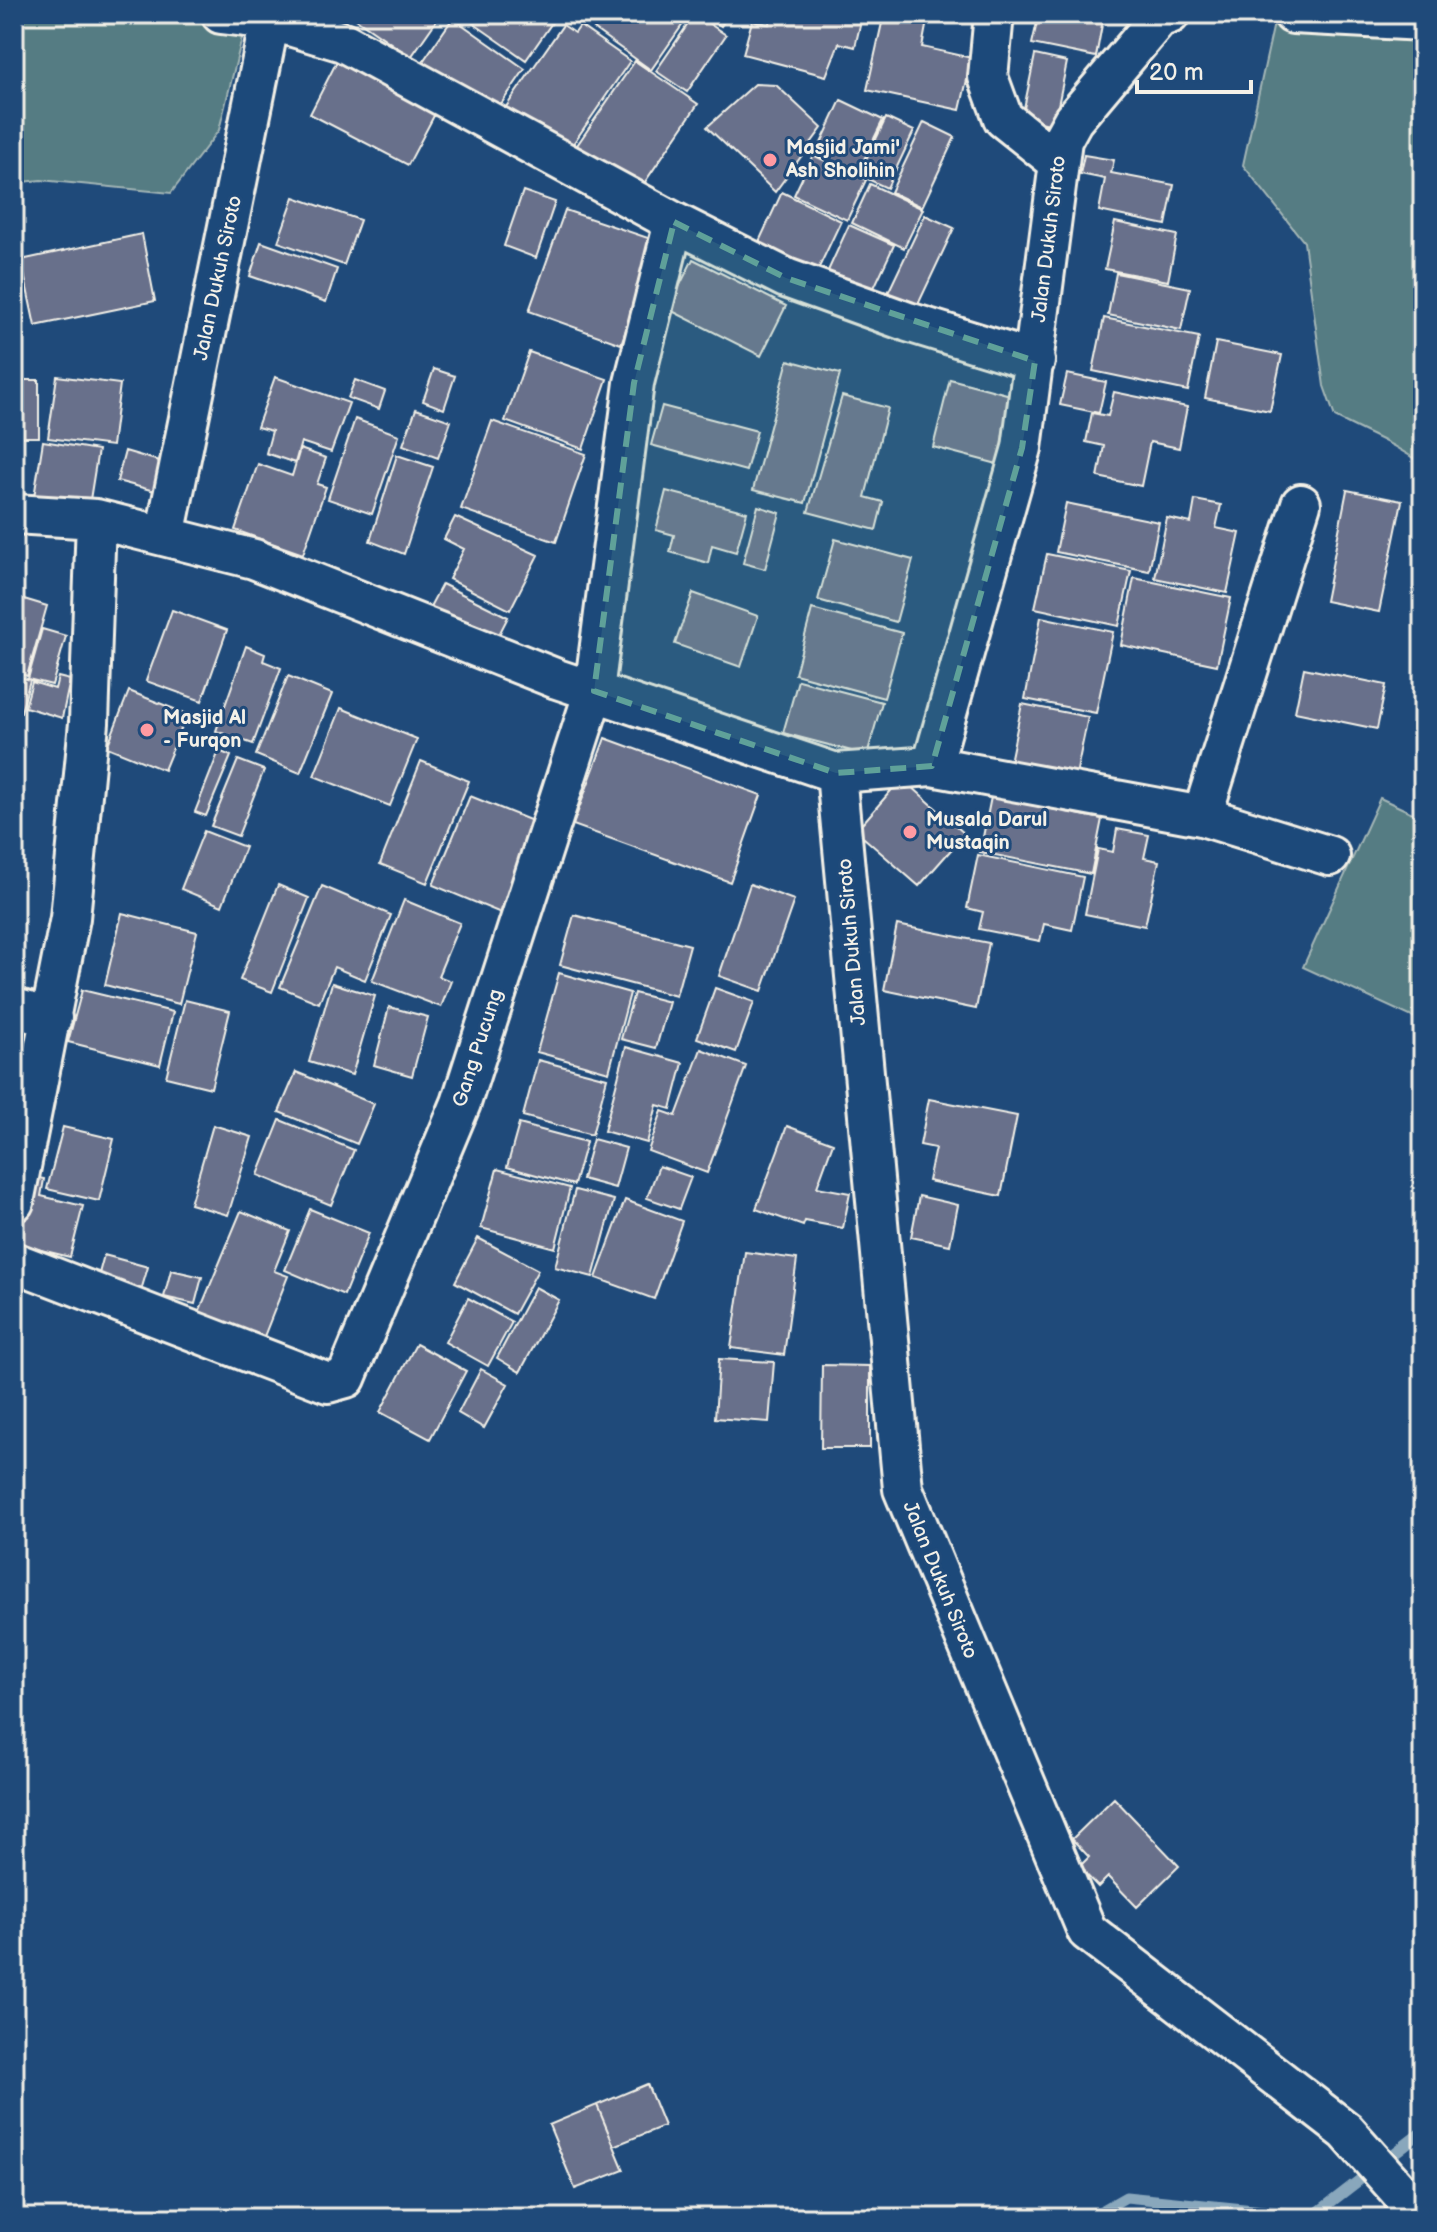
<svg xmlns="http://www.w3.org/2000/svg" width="1437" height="2232" font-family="'Balsamiq Sans',sans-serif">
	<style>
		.green { fill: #547c83; stroke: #a4b6b6; stroke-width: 2 }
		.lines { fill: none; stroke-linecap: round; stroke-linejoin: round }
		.stream { stroke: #89a7bc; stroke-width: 11 }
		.building { fill: #676f8b; stroke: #f4f1e8; stroke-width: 2 }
		.minor-casing { stroke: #f4f1e8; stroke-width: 44 }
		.minor { stroke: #1f4a7a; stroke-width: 38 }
		.marked { fill: #5fa199; fill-opacity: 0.2; stroke: #5fa199; stroke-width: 6; stroke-dasharray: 16 10; stroke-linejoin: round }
		.poi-dot { fill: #ff9aa2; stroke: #1f4a7a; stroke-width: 3 }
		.labels { text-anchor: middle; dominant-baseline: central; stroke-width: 6; stroke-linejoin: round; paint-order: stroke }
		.poi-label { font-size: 20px; font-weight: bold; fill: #f4f1e8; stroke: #1f4a7a; text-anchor: start }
		.street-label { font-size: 20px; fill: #f4f1e8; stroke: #1f4a7a }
	</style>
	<rect width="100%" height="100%" fill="#1f4a7a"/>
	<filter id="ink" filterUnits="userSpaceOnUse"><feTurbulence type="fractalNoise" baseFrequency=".0125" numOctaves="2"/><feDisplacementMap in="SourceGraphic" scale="16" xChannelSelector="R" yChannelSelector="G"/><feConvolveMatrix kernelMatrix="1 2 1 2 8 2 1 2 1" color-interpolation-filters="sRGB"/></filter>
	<g filter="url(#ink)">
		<path class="green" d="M14,14H248L219,130L171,193L41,180L14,183Z
			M1276,14H1423V465C1394,443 1367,434 1335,417L1324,386L1304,242L1243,165Z
			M1380,798L1423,818V1022L1303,967Z"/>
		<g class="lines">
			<path class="stream" d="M1089,2218L1126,2197L1313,2216L1423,2131"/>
		</g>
		<path class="building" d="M349,14H441L411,57Z
			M460,14H558L526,60Z
			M604,14H690L651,70L594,29Z
			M695,14L726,35L687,92L656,71Z
			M703,14H729L721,26Z
			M773,14H833L861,21L855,47L839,43L826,76L743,54L752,21L769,24Z
			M884,14L927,21L922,47L972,58L960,110L867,90Z
			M1039,14H1104L1096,57L1032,44Z
			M453,18L525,69L492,117L419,67Z
			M563,25L575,33L580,26L630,61L564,157L501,114Z
			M1035,55L1067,62L1054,125L1022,118Z
			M338,59L437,110L408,165L310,114Z
			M635,61L698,104L634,198L571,154Z
			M755,84L776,85L822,128L775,192L707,127Z
			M841,100L883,120L857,174L816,154Z
			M886,118L914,131L887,188L859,175Z
			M924,122L955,137L922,207L891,192Z
			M813,155L866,180L847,220L794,195Z
			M1084,155L1114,160L1111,173L1174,185L1166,225L1099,211L1105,179L1080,174Z
			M870,184L923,209L904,248L852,223Z
			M523,191L555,202L536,258L504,246Z
			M782,192L841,221L815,276L756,248Z
			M294,197L360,220L344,265L278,242Z
			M565,210L657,241L621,344L529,311Z
			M925,215L954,228L915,311L886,297Z
			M1115,222L1177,235L1168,281L1105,269Z
			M849,225L894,245L866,305L822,284Z
			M142,234L155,301L35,326L21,260Z
			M261,242L337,269L326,302L250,276Z
			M693,259L786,306L761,356L668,309Z
			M1116,273L1190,288L1181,330L1108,315Z
			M1104,318L1199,337L1188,391L1093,371Z
			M1216,342L1282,355L1270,411L1205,398Z
			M529,352L607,379L583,449L505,421Z
			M788,360L840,374L805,503L753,490Z
			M434,369L455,376L444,409L423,401Z
			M1067,374L1106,382L1099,413L1060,405Z
			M57,376L120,384L112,446L48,438Z
			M275,377L349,403L331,452L301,442L295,463L266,453L272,431L257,427Z
			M950,379L1022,398L1005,466L933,447Z
			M14,380H39V437H14Z
			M355,380L385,391L379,409L348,398Z
			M1114,392L1187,407L1179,448L1150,442L1141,486L1098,477L1104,446L1086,442L1092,413L1108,416Z
			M842,396L888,408L865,497L883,502L876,530L808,512Z
			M662,406L757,431L746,471L651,445Z
			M416,409L451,421L438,458L403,445Z
			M355,419L399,435L372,514L328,499Z
			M492,421L586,454L556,542L461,509Z
			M43,441L98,450L89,506L34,497Z
			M300,449L326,458L317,484L326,487L303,554L235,530L258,464L292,476Z
			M125,451L169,464L162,493L117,481Z
			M397,455L433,467L404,554L370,541Z
			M1347,490L1402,501L1379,612L1325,601Z
			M666,491L747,512L736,552L712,545L708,563L670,552L674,535L656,530Z
			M1195,500L1221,505L1216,528L1240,533L1227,593L1155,578L1167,518L1191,523Z
			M1066,503L1159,522L1149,571L1056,552Z
			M758,506L780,513L765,569L743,563Z
			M455,517L538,555L510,610L449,579L464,549L444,539Z
			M835,539L913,560L896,622L818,600Z
			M1047,554L1131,571L1119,626L1035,608Z
			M1134,578L1231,598L1217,665L1121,645Z
			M442,584L508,617L490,652L424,618Z
			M693,593L758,616L741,667L675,644Z
			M14,596L47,606L27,676L14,672Z
			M812,609L902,633L884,698L795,674Z
			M172,610L227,630L202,701L146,681Z
			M1041,617L1113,632L1096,713L1025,699Z
			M42,629L66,636L52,685L28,679Z
			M246,646L265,654L263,661L281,668L253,744L216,731Z
			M1304,668L1386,685L1377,729L1295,712Z
			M14,675L30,680L21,712L14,710Z
			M288,676L332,694L300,773L256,755Z
			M58,677L70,680L62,718L25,707L32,682L55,689Z
			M798,680L882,702L867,755L783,733Z
			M129,691L187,714L164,770L107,747Z
			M1022,704L1088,717L1075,780L1009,767Z
			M341,708L417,739L390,806L314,776Z
			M605,738L761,795L730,882L573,825Z
			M219,751L231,756L206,816L195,812Z
			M238,760L264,770L238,836L211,826Z
			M421,761L469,781L427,883L380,864Z
			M902,778L965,834L919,886L856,831Z
			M470,796L545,826L508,916L433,885Z
			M991,797L1102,819L1091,874L980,852Z
			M1117,829L1149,835L1144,858L1159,861L1145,926L1085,914L1098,849L1113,852Z
			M204,831L245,847L222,906L181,889Z
			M978,855L1083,877L1072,930L1044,924L1040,941L979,929L983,912L967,908Z
			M750,884L794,900L762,991L719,976Z
			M278,885L309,898L272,992L240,980Z
			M322,886L391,915L365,980L334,967L319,1003L280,987Z
			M404,900L460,923L438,976L451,981L441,1007L372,981Z
			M122,913L197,932L179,1004L105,985Z
			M574,915L690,945L676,996L560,965Z
			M897,925L989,943L976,1009L884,990Z
			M559,973L630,993L609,1072L537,1052Z
			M332,983L375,996L352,1075L309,1062Z
			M715,988L754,1002L736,1052L697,1038Z
			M82,990L173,1012L160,1065L68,1042Z
			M634,993L669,1002L656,1048L621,1039Z
			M185,1000L230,1011L211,1088L166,1077Z
			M389,1007L428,1017L412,1076L374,1065Z
			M626,1047L683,1063L671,1109L657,1105L647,1143L604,1131Z
			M701,1049L746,1066L707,1173L648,1151L662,1111L676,1116Z
			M538,1060L607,1078L592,1135L523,1116Z
			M296,1072L374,1104L357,1144L279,1112Z
			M929,1099L1017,1116L1001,1196L928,1181L935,1148L920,1145Z
			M280,1120L354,1150L331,1205L258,1175Z
			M519,1124L586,1142L574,1185L507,1167Z
			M213,1125L252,1137L228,1215L190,1204Z
			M787,1126L833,1143L817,1187L850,1193L843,1228L805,1221L803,1226L756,1209Z
			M63,1127L114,1139L99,1201L47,1189Z
			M593,1139L626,1148L615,1188L582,1179Z
			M659,1166L691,1177L679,1209L647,1198Z
			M497,1169L570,1188L555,1248L481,1228Z
			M33,1177L44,1179L41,1196L83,1206L70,1257L16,1244Z
			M575,1190L614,1200L593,1277L555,1267Z
			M919,1196L958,1205L950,1245L911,1237Z
			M625,1200L682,1221L654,1299L596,1278Z
			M310,1209L369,1233L344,1295L285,1270Z
			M241,1211L290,1231L274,1271L288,1276L261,1344L197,1317Z
			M478,1238L538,1270L514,1314L455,1282Z
			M745,1252L797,1259L784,1355L731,1348Z
			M104,1255L148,1267L140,1294L97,1281Z
			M171,1270L202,1277L195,1304L164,1297Z
			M535,1287L559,1300L520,1372L497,1358Z
			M468,1298L512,1322L488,1366L445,1342Z
			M416,1344L466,1371L430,1439L380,1412Z
			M719,1359L774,1362L769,1422L715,1418Z
			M822,1365L870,1366V1448H821Z
			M481,1369L508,1384L484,1428L458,1413Z
			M1114,1798L1179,1866L1137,1907L1108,1877L1098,1887L1079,1867L1089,1857L1072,1839Z
			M647,2084L664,2126L614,2146L597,2105Z
			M597,2105L624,2170L575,2189L549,2125Z"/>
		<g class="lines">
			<g class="minor-casing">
				<path id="minor" d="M221,14L270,20L343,42L674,222L786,278L908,322L1035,361
					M994,14L988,77L1003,118L1058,162
					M1293,14L1423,21
					M14,514L96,519L254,559L557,679L836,773L932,766L1022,448L1062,140L1073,120L1159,18L1170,14
					M165,536L270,20
					M932,766L1202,816L1330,856
					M836,773L903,1489L1087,1931L1346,2131L1402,2194L1411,2218
					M1202,816L1301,504
					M14,1008L52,1018
					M14,1202L70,918L89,723L96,519
					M14,1262L328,1383L346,1378L461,1103L594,691L634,383L674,222"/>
			</g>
			<use href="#minor" class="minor"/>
		</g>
	</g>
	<path class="marked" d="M674,222L786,278L1035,361L1022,448L932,766L836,773L594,691L634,383Z"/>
	<g class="poi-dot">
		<circle cx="770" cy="160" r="8"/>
		<circle cx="147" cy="730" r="8"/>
		<circle cx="910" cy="832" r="8"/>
	</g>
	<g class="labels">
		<g class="poi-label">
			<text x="786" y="148">Masjid Jami'<tspan x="786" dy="23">Ash Sholihin</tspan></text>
			<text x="163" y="718">Masjid Al<tspan x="163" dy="23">- Furqon</tspan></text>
			<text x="926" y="820">Musala Darul<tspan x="926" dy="23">Mustaqin</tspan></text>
		</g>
		<g class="street-label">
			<text transform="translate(1049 239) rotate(-83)">Jalan Dukuh Siroto</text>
			<text transform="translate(218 278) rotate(-78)">Jalan Dukuh Siroto</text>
			<text transform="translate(852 942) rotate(-95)">Jalan Dukuh Siroto</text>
			<text transform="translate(478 1048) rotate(-72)">Gang Pucung</text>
			<text transform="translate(940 1580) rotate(68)">Jalan Dukuh Siroto</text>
		</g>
	</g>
	<rect width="1437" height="2232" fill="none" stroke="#1f4a7a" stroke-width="48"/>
	<rect x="24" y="24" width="1389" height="2184" fill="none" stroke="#f4f1e8" stroke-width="3" filter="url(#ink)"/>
	<path d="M1137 80v12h114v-12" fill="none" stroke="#f4f1e8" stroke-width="4"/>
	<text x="1149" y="80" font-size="24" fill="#f4f1e8" stroke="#1f4a7a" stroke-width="6" paint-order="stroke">20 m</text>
</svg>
